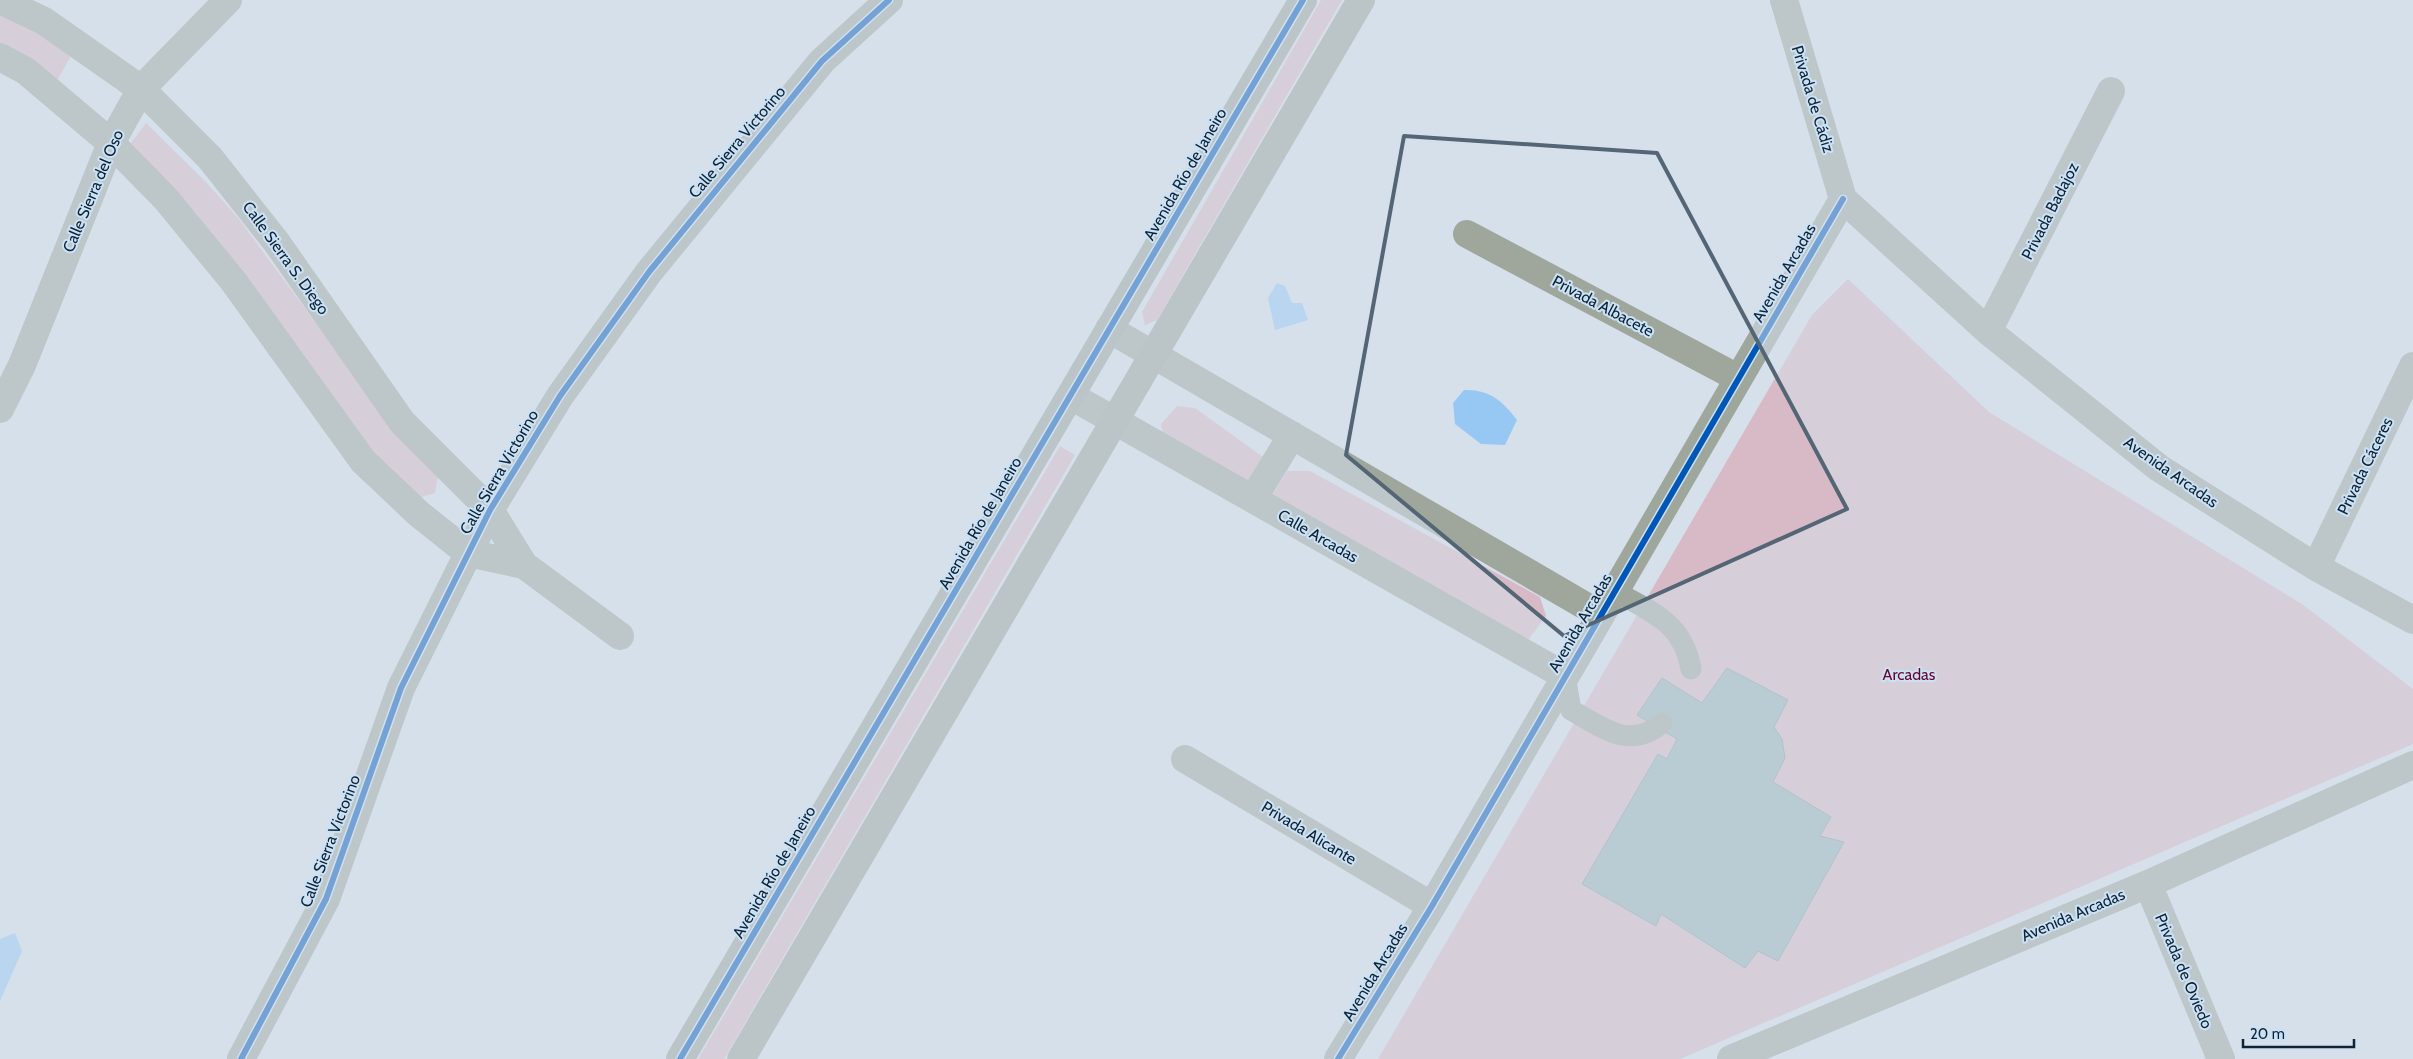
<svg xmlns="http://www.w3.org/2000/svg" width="2413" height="1059" font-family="Cabin,sans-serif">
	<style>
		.green { fill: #d8bac6 }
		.water { fill: #97c8f3 }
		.building { fill: #99b4b7; stroke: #859da1 }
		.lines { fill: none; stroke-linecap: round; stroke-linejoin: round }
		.lane { stroke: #9fa79d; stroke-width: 21 }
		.street { stroke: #9fa79d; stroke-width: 28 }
		.secondary { stroke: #9ca59c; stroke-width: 28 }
		.cycleway-casing { stroke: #cbe1f5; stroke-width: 9 }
		.cycleway { stroke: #0057b8; stroke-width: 6 }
		.marked { fill: none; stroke: #546675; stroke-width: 4; stroke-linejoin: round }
		.labels { text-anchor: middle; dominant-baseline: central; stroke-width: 4; stroke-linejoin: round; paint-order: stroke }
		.street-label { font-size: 16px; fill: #0e2436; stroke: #cbe1f5 }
		.park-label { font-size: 16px; fill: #6d052e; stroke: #cbe1f5 }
	</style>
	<rect width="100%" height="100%" fill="#d5e0eb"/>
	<path class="green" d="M1321,0H1342L1157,320L1145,325L1142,312Z
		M0,13L64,47L71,56L58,79L46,81L0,51Z
		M146,123L206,182L238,218L406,445L438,476L435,493L411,500L368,456L308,366L196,213L128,147Z
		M1848,279L1989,412L2302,604L2413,689V744L1680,1059H1378L1812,315Z
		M1177,406L1195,408L1266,459L1250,485L1165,443L1161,424Z
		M1060,446L1075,455L724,1059H698Z
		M1287,471H1310L1540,597L1546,616L1526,643L1279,509L1273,494Z"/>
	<path class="water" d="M1277,283L1285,286L1292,303H1302L1308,320L1275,330L1268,298Z
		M1464,390C1489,389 1503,401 1517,420L1505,445L1481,444L1455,424L1453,403Z
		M15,933L22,951L0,1001V939Z"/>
	<path class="building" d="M1727,668L1788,700L1774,727L1782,739L1785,758L1773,782L1831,817L1820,836L1844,842L1778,961L1758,951L1745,968L1661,914L1656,926L1582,884L1658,754L1667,759L1677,739L1637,715L1662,678L1702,703Z"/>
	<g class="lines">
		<path class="lane" d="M1615,591C1652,613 1683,622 1691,669
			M1565,676L1571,710C1602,727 1629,751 1662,723"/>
		<path class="street" d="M0,0L44,21L141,89L210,158L277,243L402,422L490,510L524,565L620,636
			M1784,0L1843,199
			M0,57L26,71L111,143L166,199L234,282L363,461L419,514L468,553L524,565
			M1843,199L1988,331L2159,468L2316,567L2413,620
			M1467,234L1738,378
			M1109,329L1601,615
			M1988,331L2111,91
			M1071,396L1565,676
			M0,409L22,365L111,143L141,89L228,0
			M1253,499L1292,435
			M2316,567L2413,366
			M1185,759L1432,906
			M2148,884L2221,1059
			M241,1059L326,899L401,688L490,510L560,396L649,272L822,61L889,0
			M1338,1059L1432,906L1843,199
			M1731,1059L2148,884L2413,765"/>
		<path class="secondary" d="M680,1059L1303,0
			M741,1059L1361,0"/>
		<g class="cycleway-casing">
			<path id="cycleway" d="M241,1059L326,899L401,688L490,510L560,396L649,272L822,61L889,0
				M680,1059L1303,0
				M1338,1059L1432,906L1843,199"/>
		</g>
		<use href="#cycleway" class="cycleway"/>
	</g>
	<path d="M0 0H2413V1059H0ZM1404,136L1657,153L1847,509L1564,636L1346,455Z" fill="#d5e0eb" fill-opacity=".55" fill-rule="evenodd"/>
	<path class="marked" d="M1404,136L1657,153L1847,509L1564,636L1346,455Z"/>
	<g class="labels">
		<g class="street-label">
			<text transform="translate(1813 99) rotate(73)">Privada de Cádiz</text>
			<text transform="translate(737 142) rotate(-50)">Calle Sierra Victorino</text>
			<text transform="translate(1185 174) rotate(-60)">Avenida Río de Janeiro</text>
			<text transform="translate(93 191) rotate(-67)">Calle Sierra del Oso</text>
			<text transform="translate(2050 211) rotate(-63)">Privada Badajoz</text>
			<text transform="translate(286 258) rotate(54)">Calle Sierra S. Diego</text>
			<text transform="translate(1784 273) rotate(-60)">Avenida Arcadas</text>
			<text transform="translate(1603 306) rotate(28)">Privada Albacete</text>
			<text transform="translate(2365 466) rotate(-64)">Privada Cáceres</text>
			<text transform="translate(499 472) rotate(-60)">Calle Sierra Victorino</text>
			<text transform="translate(2171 472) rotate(35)">Avenida Arcadas</text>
			<text transform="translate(980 523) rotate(-60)">Avenida Río de Janeiro</text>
			<text transform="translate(1318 536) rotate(30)">Calle Arcadas</text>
			<text transform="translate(1580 623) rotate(-60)">Avenida Arcadas</text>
			<text transform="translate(1309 833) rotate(31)">Privada Alicante</text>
			<text transform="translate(330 841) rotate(-69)">Calle Sierra Victorino</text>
			<text transform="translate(774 872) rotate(-60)">Avenida Río de Janeiro</text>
			<text transform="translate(2073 915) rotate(-23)">Avenida Arcadas</text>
			<text transform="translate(2184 971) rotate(67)">Privada de Oviedo</text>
			<text transform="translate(1375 972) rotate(-59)">Avenida Arcadas</text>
		</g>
		<g class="park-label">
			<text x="1909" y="674">Arcadas</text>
		</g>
	</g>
	<path d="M2243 1039v8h111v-8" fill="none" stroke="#0e2436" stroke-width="2.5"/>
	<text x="2250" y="1039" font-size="15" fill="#0e2436" stroke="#cbe1f5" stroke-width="4" paint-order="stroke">20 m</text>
</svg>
